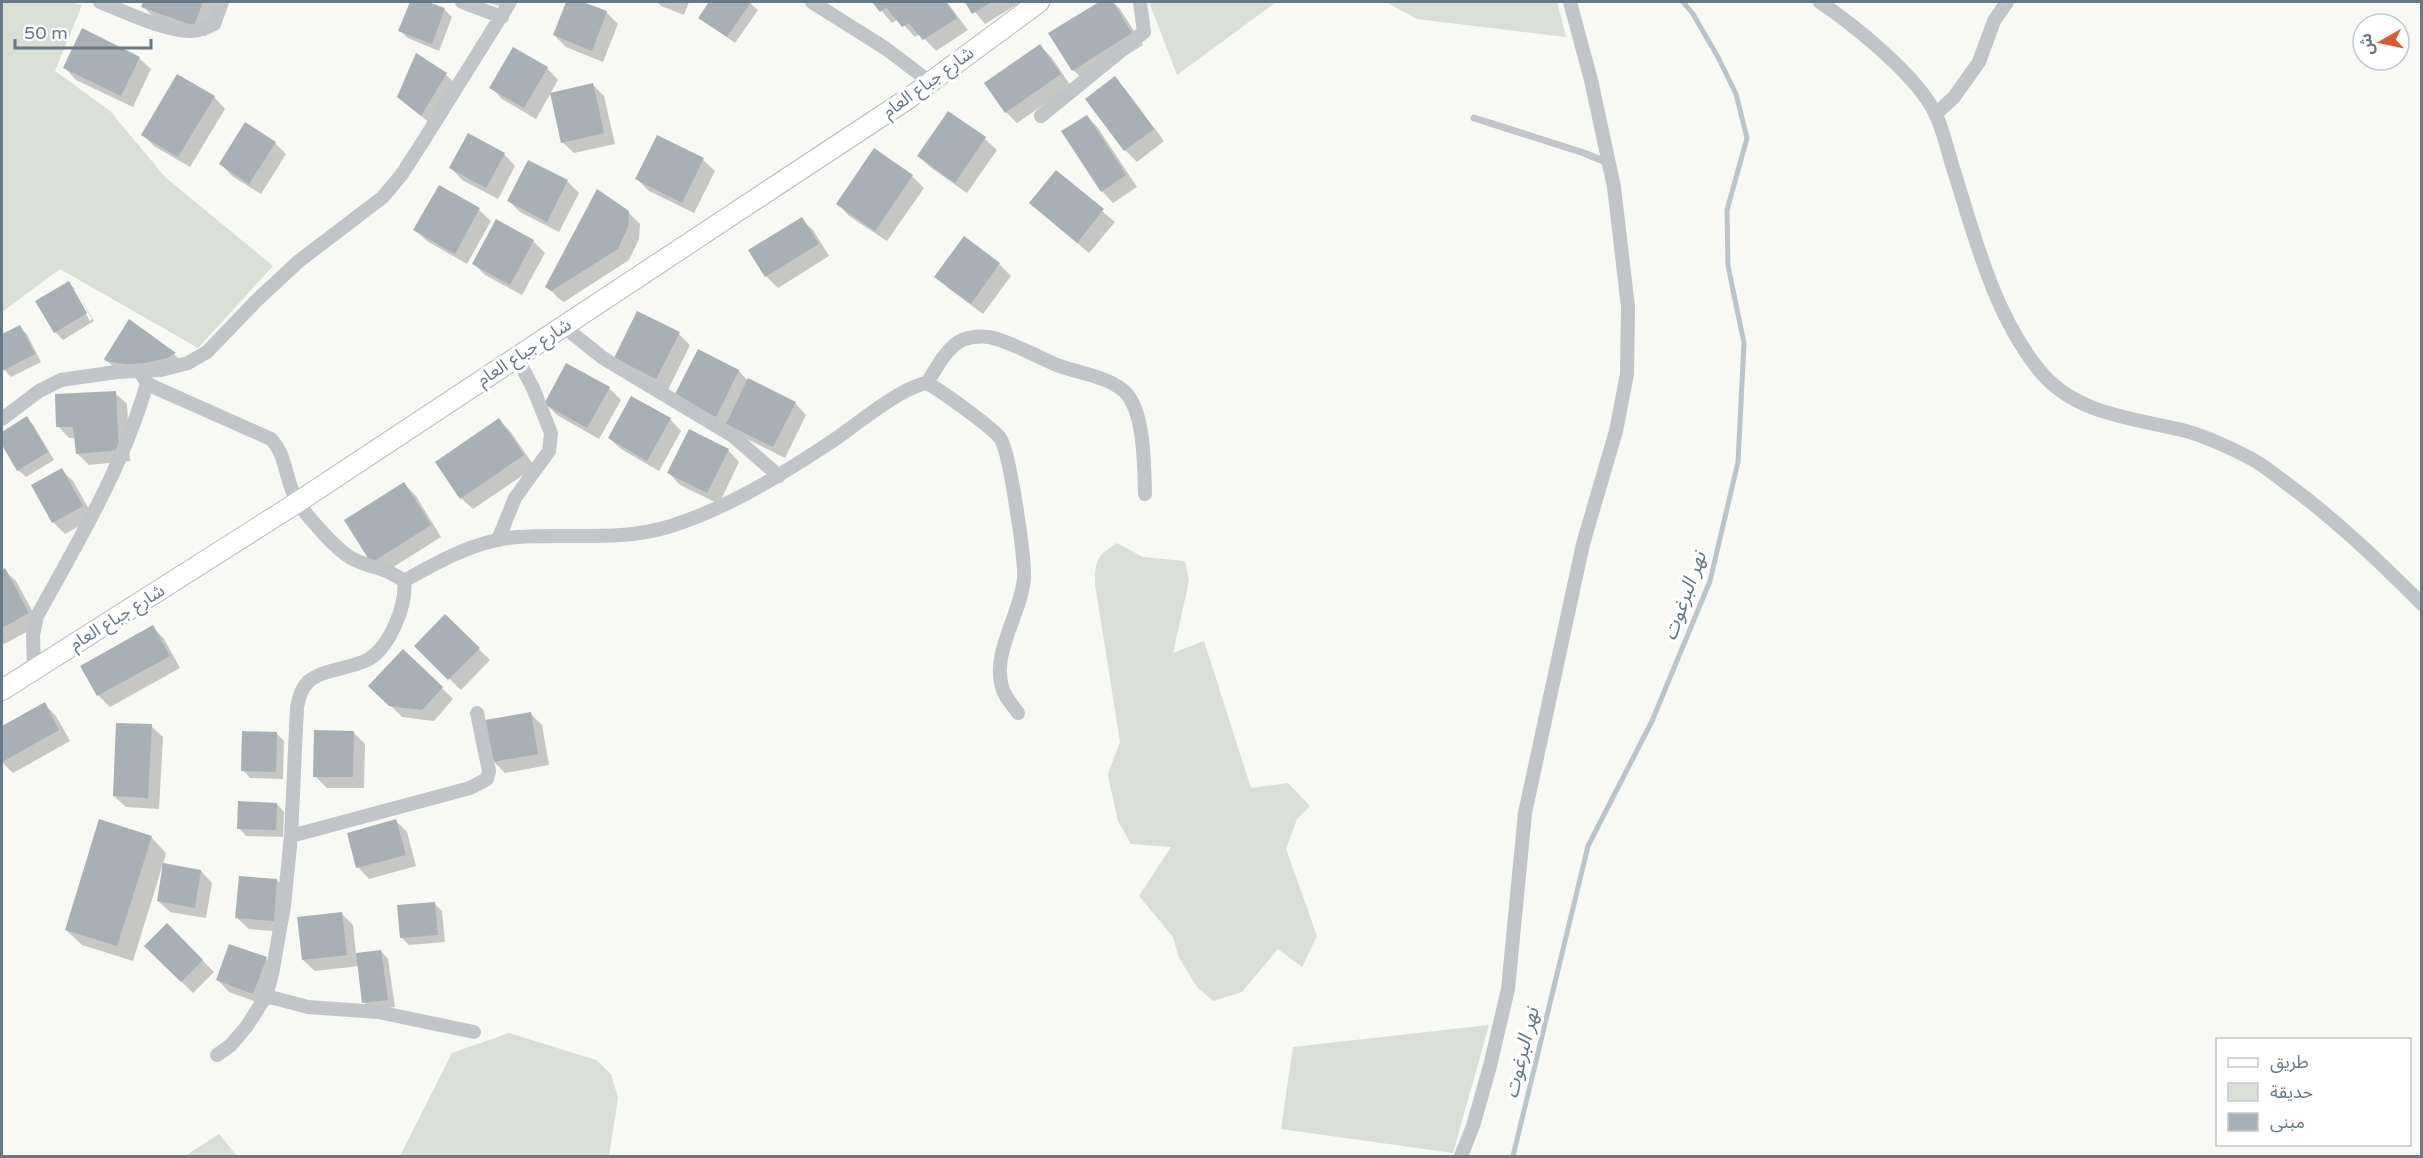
<svg xmlns="http://www.w3.org/2000/svg" width="2423" height="1158" font-family="'Varela Round','Noto Sans Arabic',sans-serif">
	<style>
		.green { fill: #d9ded6 }
		.shadow { fill: #0003 }
		.lines { fill: none; stroke-linecap: round; stroke-linejoin: round }
		.stream { stroke: #bbc4c9; stroke-width: 5 }
		.building { fill: #a8b0b5 }
		.secondary-casing { stroke: #b3b9bd; stroke-width: 22 }
		.service { stroke: #c1c5c8; stroke-width: 7 }
		.minor { stroke: #c1c5c8; stroke-width: 14 }
		.secondary { stroke: #fff; stroke-width: 20 }
		.labels { text-anchor: middle; dominant-baseline: central; stroke-width: 6; stroke-linejoin: round; paint-order: stroke }
		.street-label { font-size: 18px; fill: #687884; stroke: #fff }
		.water-label { font-size: 20px; font-style: italic; fill: #647880; stroke: #fff }
	</style>
	<rect width="100%" height="100%" fill="#f8f8f5"/>
	<path class="green" d="M2,2H70L82,5L55,71L110,111L165,177L273,266L198,348L60,269L2,312Z
		M1149,2H1276L1177,75Z
		M1386,2H1557L1566,37L1417,19Z
		M1117,543L1143,557L1185,561L1189,581L1173,653L1204,641L1251,788L1288,783L1310,806L1297,819L1286,849L1317,936L1302,967L1278,949L1242,992L1213,1001L1197,987L1179,958L1173,937L1139,896L1171,847L1131,844L1118,821L1110,785L1108,774L1120,742L1095,584C1095,560 1097,556 1117,543Z
		M1489,1025L1453,1153L1281,1129L1293,1047Z
		M509,1033L596,1060L611,1074L618,1098L609,1156H400L452,1053Z
		M219,1134L237,1156H185Z"/>
	<path class="shadow" d="M145,2H218L206,36L155,18L143,7Z
		M411,2H424L444,9L452,17L439,51L408,38L400,31Z
		M485,2H510L508,8Z
		M568,2H579L606,12L618,24L603,62L566,47L554,35Z
		M657,2H689L684,15L661,6Z
		M711,2H749L758,10L735,43L700,17Z
		M874,2H947L968,30L936,51L920,34L915,37L898,19L892,23Z
		M967,2H1021L985,24Z
		M1102,2H1113L1120,9L1143,45L1085,81L1073,70L1050,34Z
		M1040,46L1052,58L1071,86L1017,123L1006,112Z
		M417,55L446,75L458,86L433,126L399,97Z
		M139,58L151,69L133,107L76,80L65,68Z
		M547,68L558,80L536,119L502,99L491,87Z
		M1115,78L1126,90L1164,141L1137,162L1125,150L1087,99Z
		M593,85L604,96L615,144L574,153L562,142Z
		M214,97L225,109L190,167L154,146L143,135Z
		M948,113L985,139L997,150L967,193L930,167L919,156Z
		M1087,116L1098,128L1137,187L1113,203L1102,191Z
		M658,137L703,160L715,171L694,213L649,191L637,179Z
		M275,143L286,154L261,194L232,176L221,164Z
		M504,154L515,166L498,199L462,180L451,168Z
		M1056,172L1115,222L1089,253L1031,203Z
		M912,176L924,188L887,241L849,216L838,204Z
		M567,181L579,193L559,232L520,212L509,201Z
		M439,187L479,210L491,221L467,264L427,241L415,230Z
		M628,212L640,224L639,239L629,260L564,302L558,298L547,286Z
		M801,219L813,230L829,256L778,288L766,276Z
		M964,238L999,264L1011,276L983,314L948,288L936,277Z
		M533,241L545,253L522,295L485,275L474,264Z
		M68,283L75,289H72L90,321L92,319L76,290L94,321L63,340L55,332Z
		M129,321L175,355L185,365L117,370L105,359Z
		M19,327L27,334L41,362L11,377L2,367V336Z
		M679,334L690,345L668,390L616,358Z
		M698,351L739,371L747,380L795,403L806,415L785,458L739,435L729,425L728,427L688,407Z
		M609,388L621,400L599,439L557,415L546,404Z
		M115,393L127,404L130,461L89,465L77,453L76,438H69L58,426Z
		M27,418L34,426L54,460L26,477L18,470L2,442V434Z
		M670,419L681,431L659,471L621,449L609,438Z
		M499,420L510,431L535,467L473,509L461,498Z
		M728,450L739,462L719,504L680,485L669,473Z
		M61,470L73,481L94,518L65,534L54,523L33,486Z
		M404,484L416,496L441,537L384,573L372,562Z
		M4,570L16,581L40,625L4,644L2,642V571Z
		M445,616L490,660L461,690L416,646Z
		M153,627L164,639L180,668L110,707L98,695L82,666Z
		M370,685L442,688L453,699L434,721L402,717Z
		M44,704L56,716L70,741L13,773L2,762V728Z
		M530,713L542,725L549,765L505,773L493,761Z
		M151,726L163,737L159,809L126,807L114,796Z
		M353,732L365,744L364,788H327L315,776Z
		M276,733L284,741L283,779L250,778L243,770Z
		M277,804L284,812L283,837L246,836L239,828Z
		M396,821L407,832L416,866L369,879L358,867Z
		M151,837L166,853L163,865L201,871L212,883L206,918L170,912L158,901L164,868L162,867L133,961L82,945L66,930Z
		M277,880L288,892L285,932L249,929L237,918Z
		M435,904L442,911L445,942L409,945L401,937Z
		M341,913L353,925L356,954L381,951L388,959L395,1007L371,1010L364,1002L359,966L315,971L303,960Z
		M167,925L214,972L193,993L146,946Z
		M266,959L277,970L265,1005L229,992L218,980Z"/>
	<g class="lines">
		<path class="stream" d="M1513,1156L1588,846L1652,721L1710,581L1738,462L1744,343L1728,266L1727,210L1747,138L1736,94L1719,59L1693,14L1683,2"/>
	</g>
	<path class="building" d="M143,2H203L194,26L141,7Z
		M410,2H428L445,8L432,44L398,31Z
		M566,2H583L607,11L592,51L553,35Z
		M709,2H751L727,37L698,18Z
		M872,2H946L957,18L923,40L909,23L902,27L886,7L880,12Z
		M965,2H992L972,14Z
		M1099,2H1113L1132,33L1072,71L1048,33Z
		M82,28L140,57L121,96L63,68Z
		M1040,44L1061,74L1005,113L984,83Z
		M513,47L548,67L524,108L489,88Z
		M416,53L447,73L421,116L397,97Z
		M177,74L215,96L178,157L141,135Z
		M1115,76L1154,129L1124,151L1085,99Z
		M593,83L604,133L561,143L550,93Z
		M948,111L986,137L955,183L917,156Z
		M1087,115L1126,175L1101,192L1061,131Z
		M245,122L276,142L249,184L219,164Z
		M468,133L505,153L486,188L449,168Z
		M657,135L704,158L682,203L635,179Z
		M874,148L913,175L875,231L836,204Z
		M528,160L568,180L547,222L507,201Z
		M1056,170L1104,209L1077,243L1029,203Z
		M439,185L480,208L455,254L413,230Z
		M597,189L629,211L628,227L618,249L551,291L545,287Z
		M802,217L819,244L765,277L748,250Z
		M496,219L534,240L510,285L472,264Z
		M964,236L1000,263L971,304L934,277Z
		M69,281L87,313L54,333L35,301Z
		M637,311L680,332L656,379L614,358Z
		M129,319L176,353L167,358L141,364H124L106,361L104,359Z
		M20,325L35,354L2,371V334Z
		M698,349L739,370L716,417L674,396Z
		M566,363L610,387L587,428L544,404Z
		M748,378L796,402L773,447L726,424Z
		M116,391L119,450L76,454L73,427H56L55,394Z
		M631,396L671,418L647,461L608,438Z
		M27,416L48,452L17,471L2,445V432Z
		M499,418L524,455L460,499L435,462Z
		M689,429L729,449L707,493L667,473Z
		M62,468L83,506L52,523L31,485Z
		M404,482L431,525L371,563L344,520Z
		M5,568L29,613L2,628V570Z
		M445,614L480,648L448,680L414,646Z
		M153,625L170,656L97,696L80,666Z
		M403,649L443,687L422,710L389,706L368,686Z
		M45,702L59,730L2,762V726Z
		M531,712L538,754L492,762L485,720Z
		M116,723L152,724L148,798L113,796Z
		M314,730L354,731L353,777H313Z
		M242,731L277,732L276,772L241,771Z
		M238,801L277,803L276,830L237,829Z
		M99,819L152,836L117,946L65,930Z
		M396,819L406,855L356,868L347,833Z
		M163,863L201,870L195,908L157,901Z
		M239,876L277,879L274,921L235,918Z
		M435,902L438,935L400,938L397,905Z
		M342,912L347,955L302,960L297,917Z
		M167,923L203,960L181,982L144,946Z
		M229,944L267,957L253,994L216,980Z
		M381,950L388,1000L362,1003L356,953Z"/>
	<g class="lines">
		<g class="secondary-casing">
			<path id="secondary" d="M2,690L298,502L771,189L909,98L1039,2"/>
		</g>
		<path class="service" d="M1474,118L1584,153L1608,163"/>
		<path class="minor" d="M100,2C123,11 167,32 191,31C200,31 206,28 214,24L222,2
			M462,2L502,17
			M812,2L885,48L930,82
			M1820,2C1855,26 1918,76 1936,115C1944,132 1948,153 1954,171C1975,238 1994,314 2039,370C2075,415 2134,418 2186,431C2205,436 2240,452 2257,462C2267,468 2276,476 2286,483C2335,519 2379,561 2422,604
			M1936,114L1954,97L1979,62L1994,21L2007,2
			M1041,116L1144,32L1140,2
			M563,326L603,358L733,436L779,476
			M139,370L147,383L154,387L271,439C288,457 285,483 298,503C309,518 337,551 353,559C373,569 385,567 404,581C407,605 390,646 369,659C351,669 322,669 308,682C301,689 299,698 297,707L291,836L284,906L272,974L266,996L247,1026L231,1045L217,1055
			M927,383C936,369 946,348 962,340C970,337 980,336 989,337C1007,340 1038,357 1057,365C1077,373 1108,376 1125,392C1145,412 1144,467 1145,494
			M2,419L39,391L61,380L116,372L161,370L188,363L207,352L258,299L299,261L383,197L402,174L422,143L510,2
			M498,540L515,498L549,451L551,433L533,388L516,356
			M404,581C439,561 477,540 517,537C569,533 621,542 671,526C728,508 781,475 831,442C855,426 901,387 927,383C940,390 993,428 1000,438C1010,451 1025,560 1024,578C1021,615 990,654 1003,690C1006,698 1013,706 1018,713
			M34,670L33,635L37,616C78,542 124,465 147,383
			M291,836L470,788L487,779L489,771L477,713
			M266,996L308,1007L378,1012L474,1032
			M1461,1156L1473,1126L1490,1066L1508,989L1525,813L1583,544L1616,431L1627,374L1628,307L1614,187L1591,80L1570,2"/>
		<use href="#secondary" class="secondary"/>
	</g>
	<g class="labels">
		<g class="street-label">
			<text transform="translate(928 82) rotate(-36)">شارع جباع العام</text>
			<text transform="translate(524 352) rotate(-33)">شارع جباع العام</text>
			<text transform="translate(117 617) rotate(-32)">شارع جباع العام</text>
		</g>
		<g class="water-label">
			<text transform="translate(1685 596) rotate(-70)">نهر البرغوت</text>
			<text transform="translate(1522 1053) rotate(-76)">نهر البرغوت</text>
		</g>
	</g>
	<rect width="2423" height="1158" fill="none" stroke="#687884" stroke-width="6"/>
	<rect x="2216" y="1038" width="195" height="108" fill="#ffffff" stroke="#c3c9ce" stroke-width="1.5"/>
	<rect x="2228" y="1058" width="30" height="9" fill="#ffffff" stroke="#c3c9ce" stroke-width="1.5"/>
	<text x="2270" y="1068" font-size="18" fill="#687884">طريق</text>
	<rect x="2228" y="1083" width="30" height="18" fill="#d9ded6" stroke="#c3c9ce" stroke-width="1.5"/>
	<text x="2270" y="1098" font-size="18" fill="#687884">حديقة</text>
	<rect x="2228" y="1113" width="30" height="18" fill="#a8b0b5" stroke="#c3c9ce" stroke-width="1.5"/>
	<text x="2270" y="1128" font-size="18" fill="#687884">مبنى</text>
	<g transform="translate(2381 42) rotate(261)"><circle r="28" fill="#ffffff" stroke="#c3c9ce" stroke-width="1.5"/>
	<path d="M0-4.5L10 22L0 15L-10 22Z" fill="#da5a33"/>
	<text y="-9" font-size="16" font-weight="bold" text-anchor="middle" fill="#687884">ش</text>
	</g>
	<path d="M15 39v9h136v-9" fill="none" stroke="#687884" stroke-width="3"/>
	<text x="24" y="39" font-size="18" fill="#687884" stroke="#ffffff" stroke-width="4.5" paint-order="stroke">50 m</text>
</svg>
